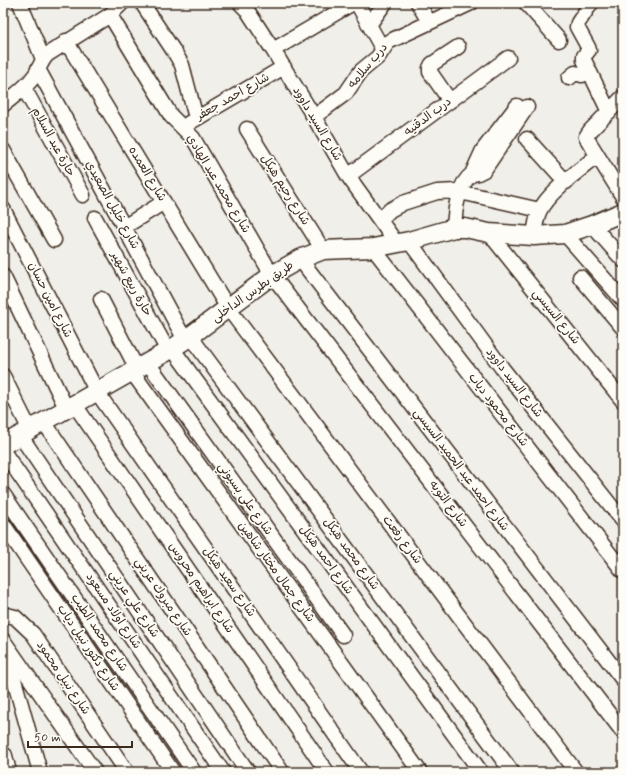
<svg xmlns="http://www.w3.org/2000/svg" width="626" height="775" font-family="Mynerve,'Playpen Sans Arabic',sans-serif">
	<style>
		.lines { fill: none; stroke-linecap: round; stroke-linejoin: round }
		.minor-casing { stroke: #3b2a1e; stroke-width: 17 }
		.tertiary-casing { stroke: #3b2a1e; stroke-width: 21 }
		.minor { stroke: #fdfcf7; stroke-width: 14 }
		.tertiary { stroke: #fdfcf7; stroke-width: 18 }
		.labels { text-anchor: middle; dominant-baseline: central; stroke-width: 3.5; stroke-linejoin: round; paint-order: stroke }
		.street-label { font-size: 12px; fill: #3b2a1e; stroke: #fdfcf7 }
	</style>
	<rect width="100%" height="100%" fill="#f1efea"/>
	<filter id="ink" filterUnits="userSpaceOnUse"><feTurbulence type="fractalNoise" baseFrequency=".025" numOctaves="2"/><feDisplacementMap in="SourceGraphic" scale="8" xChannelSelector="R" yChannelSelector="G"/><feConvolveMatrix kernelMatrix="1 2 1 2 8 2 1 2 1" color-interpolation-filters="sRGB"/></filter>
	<g filter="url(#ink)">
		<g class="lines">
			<g class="minor-casing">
				<path id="minor" d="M20,3L43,59
					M142,3L175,53L182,65L196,118
					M240,3L247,10L273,50L314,117L348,176L397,244
					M357,3L383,50
					M418,3L429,22
					M526,3L559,40
					M591,3L578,23L577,27L588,47L589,50L584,56V60L609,112
					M110,15L171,116L193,138L272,275L623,732
					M369,25L385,3
					M66,41L228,308L576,772
					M273,50L353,3
					M38,69L124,227L185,340
					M569,78L575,73L582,75L589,70
					M24,88L83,195
					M623,97L590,131L586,137L623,197
					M450,101L430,72V68L432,64L458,47
					M3,105C14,96 27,87 35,75C40,68 41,60 48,54L110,15L122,3
					M314,117L346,93L361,71L378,57L388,42L471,3
					M189,123L284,67
					M247,129L323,250
					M527,139L566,182
					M3,150L54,240
					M472,174L478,173L484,170L527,107
					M348,176L508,58
					M3,209L97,392L361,772
					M95,218L168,351
					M380,220L390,210L403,203L437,192L456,191L540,210
					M592,225L623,260
					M124,227L164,202
					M454,228C455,211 457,185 472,174L483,150L517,106
					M489,233L623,401
					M565,234L623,300
					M534,236C535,228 536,219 539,212C548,192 580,170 597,156
					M409,241L502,368L623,521
					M373,248L623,571
					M300,259L623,680
					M3,276L67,410
					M580,277L623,328
					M101,299L137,369
					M190,336L512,772
					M172,348L481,772
					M148,363L343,635
					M132,372L420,772
					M3,376L30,430
					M75,405L327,772
					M44,422L282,772
					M20,435L248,772
					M3,451L223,772
					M3,494L194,772
					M3,524L173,772
					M3,614L15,617L33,634L127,772
					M3,640L95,772
					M6,651L40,772"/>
			</g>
			<g class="tertiary-casing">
				<path id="tertiary" d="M3,445L168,351L185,340L272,275L300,259L323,250L373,248L409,241L454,228H465L489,233L534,236L565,234L592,225L623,212
					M3,756L7,772"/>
			</g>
			<use href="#minor" class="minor"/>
			<use href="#tertiary" class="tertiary"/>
		</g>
	</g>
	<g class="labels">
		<g class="street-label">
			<text transform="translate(368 66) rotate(-50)">درب سلامه</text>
			<text transform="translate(233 97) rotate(-30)">شارع احمد جعفر</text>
			<text transform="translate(428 117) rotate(-37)">درب الدقنيه</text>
			<text transform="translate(317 124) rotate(59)">شارع السيد داوود</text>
			<text transform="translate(53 142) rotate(61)">حارة عبد السلام</text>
			<text transform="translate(147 174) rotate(59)">شارع العمده</text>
			<text transform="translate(218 184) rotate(59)">شارع محمد عبد الهادي</text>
			<text transform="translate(285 190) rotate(58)">شارع رحيم هيكل</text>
			<text transform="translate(112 205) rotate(61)">شارع خليل الصعيدي</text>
			<text transform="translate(131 284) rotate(61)">حارة ربيع شهير</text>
			<text transform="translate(253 292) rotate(-35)">طريق بطرس الداخلى</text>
			<text transform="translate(50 300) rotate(63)">شارع امين حسان</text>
			<text transform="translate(556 317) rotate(51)">شارع السيسي</text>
			<text transform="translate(514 383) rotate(52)">شارع السيد داوود</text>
			<text transform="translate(498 410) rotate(52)">شارع محمود دياب</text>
			<text transform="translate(461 470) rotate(53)">شارع احمد عبد الحميد السيسي</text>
			<text transform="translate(245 499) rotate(55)">شارع على بسيوني</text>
			<text transform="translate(448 504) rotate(53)">شارع التوبه</text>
			<text transform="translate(402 540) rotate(53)">شارع رفعت</text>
			<text transform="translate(351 554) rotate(54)">شارع محمد هيكل</text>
			<text transform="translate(326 560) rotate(54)">شارع احمد هيكل</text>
			<text transform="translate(276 572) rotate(54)">شارع جمال مختار شاهين</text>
			<text transform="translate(229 582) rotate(55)">شارع سعيد هيكل</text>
			<text transform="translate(201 588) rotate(56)">شارع ابراهيم محروس</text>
			<text transform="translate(163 597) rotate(56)">شارع مبروك عريني</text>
			<text transform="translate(134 604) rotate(56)">شارع علي عريني</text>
			<text transform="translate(113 611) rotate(56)">شارع اولاد مسعود</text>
			<text transform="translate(99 633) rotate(56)">شارع محمد الطيب</text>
			<text transform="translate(88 648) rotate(56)">شارع دكتور نبيل دياب</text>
			<text transform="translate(63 678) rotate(56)">شارع نبيل محمود</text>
		</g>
	</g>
	<rect width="626" height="775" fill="none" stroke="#fdfcf7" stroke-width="16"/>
	<rect x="8" y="8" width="610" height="759" fill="none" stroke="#3b2a1e" stroke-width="1.5" filter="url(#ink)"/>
	<path d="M28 741v6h104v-6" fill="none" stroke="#3b2a1e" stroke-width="2"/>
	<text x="34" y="741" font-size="12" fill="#3b2a1e" stroke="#fdfcf7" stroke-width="3" paint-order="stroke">50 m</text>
</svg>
